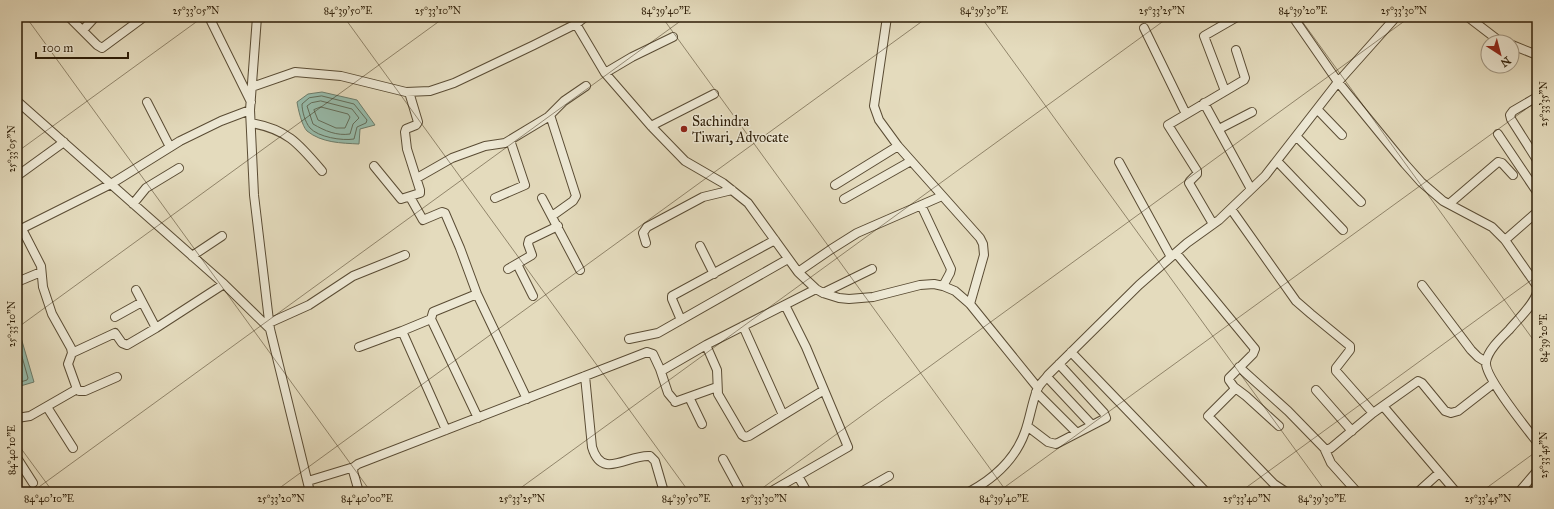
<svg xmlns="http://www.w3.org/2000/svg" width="1554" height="509" font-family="'IM FELL Great Primer',serif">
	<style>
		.water { fill: #97bcac; stroke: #6c7c6a }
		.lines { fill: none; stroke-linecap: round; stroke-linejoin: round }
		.shore { stroke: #626c59; stroke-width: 1 }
		.minor-casing { stroke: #5a4c34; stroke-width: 10 }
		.minor { stroke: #ede8d4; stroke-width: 8 }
		.ticks { fill: none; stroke: #2c1c06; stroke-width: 1; stroke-opacity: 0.45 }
		.poi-dot { fill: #8f2418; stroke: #ede8d4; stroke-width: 1.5 }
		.labels { text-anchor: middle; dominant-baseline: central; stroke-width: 3; stroke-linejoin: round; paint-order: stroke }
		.poi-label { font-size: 14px; fill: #2c1c06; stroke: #ede8d4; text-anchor: start }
		.neatline { fill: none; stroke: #2c1c06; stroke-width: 1.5 }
		.ticks-label { font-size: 10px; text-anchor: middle; fill: #2c1c06 }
	</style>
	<rect width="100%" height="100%" fill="#e4dbbd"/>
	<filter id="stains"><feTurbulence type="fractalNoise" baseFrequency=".005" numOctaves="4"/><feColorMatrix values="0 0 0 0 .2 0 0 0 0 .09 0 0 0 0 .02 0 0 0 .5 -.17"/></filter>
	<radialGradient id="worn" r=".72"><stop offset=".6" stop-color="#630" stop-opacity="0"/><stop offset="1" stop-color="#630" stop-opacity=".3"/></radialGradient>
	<path class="water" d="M322,92L357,100L375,125L360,129L359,144C341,143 322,143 307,131C302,126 298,109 297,102L308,94Z
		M17,324L34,382L17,387Z"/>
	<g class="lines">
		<path class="shore" d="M322,96L354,104L367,120L366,123L357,127L354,139C342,141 318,137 310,128C305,122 302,111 302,104L309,98Z
			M321,101L352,109L359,118L353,124L350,134C337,136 325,131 313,124L307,106L311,103Z
			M321,107L348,114L350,117L345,128H336L318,120L314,110Z
			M17,339L28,378L27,380L17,383"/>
		<g class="minor-casing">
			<path id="minor" d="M69,17L97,45L102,48L144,17
				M209,17L251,102
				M257,17L250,110L254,195L270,329L310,492
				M887,17L874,106L879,120L898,146L980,238L983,244L984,255L970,304
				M1293,17L1338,82L1405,164L1421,182L1443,201L1492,227L1505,240L1537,286
				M1468,17L1498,40L1504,42
				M576,24L605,73L651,126L685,161L723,183L748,203L798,272L816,289L823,293L839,298L849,299L873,297L920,285L934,284L943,286L955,291L970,304L1038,388
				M1144,28L1186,114
				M83,30L95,17
				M1512,45L1537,55
				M605,73L632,57L673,37
				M252,87L295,72L341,76L406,92L430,91L454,83L534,45L576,24L585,17
				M1225,91L1204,36L1237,17
				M1537,97L1513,111L1510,115L1511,119L1537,160
				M17,101L224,284L270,329
				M147,102L170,147
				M1204,103L1251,189
				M1317,109L1342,135
				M550,115L576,196L573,201L552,216
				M251,123C287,129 299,144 322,171
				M651,126L714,94
				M1219,129L1252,112
				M1498,134L1537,192
				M1296,136L1361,202
				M1277,161L1343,230
				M1119,162L1171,257
				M374,166L401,199L420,193V190L407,149L405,132L406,129L416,125L418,122L409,92
				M17,176L64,142
				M417,178L452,158L485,146L505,143L548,117L564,101L586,86
				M835,185L898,146
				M410,197L423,220L442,212L445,213L460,248L477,294L527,399
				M495,198L525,185L510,140
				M542,198L580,270
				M844,199L911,161
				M133,204L146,188L179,168
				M1449,204L1498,162L1502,163L1513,175
				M921,205L951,269L950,273L943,286
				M1231,209L1296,301L1311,314L1350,346V350L1336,368V371L1373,413
				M1213,224L1189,183L1190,181L1197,174V171L1168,125L1244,80L1245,78L1236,50
				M22,229L41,266L43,287L52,314L71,348L72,353L68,364L77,389L79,391H85L117,377
				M17,231L111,184L180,141L221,121L250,110
				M1505,240L1537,212
				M646,243L643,233L647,227L703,197L732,190
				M700,246L714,274
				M1176,253L1255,349L1253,354L1229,378V380L1234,387V390L1208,416L1274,484L1286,492
				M192,256L222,236
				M517,264L533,296
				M508,269L532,255L528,244L529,240L558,226
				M798,272L830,250L857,233L942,196
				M17,282L41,272
				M1422,285L1471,350L1478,357L1486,362
				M823,293L872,269
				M1537,293C1532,307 1518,319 1509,330C1501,338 1488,350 1486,362C1484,376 1527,429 1537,442
				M115,317L142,302
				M431,319L478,418
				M681,320L672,299V296L775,240
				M269,323L309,305L353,276L405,255
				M743,326L783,415
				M156,328L224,284
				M402,331L446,430
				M629,339L658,333L788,259
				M706,345L717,370L718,394L742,435L745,437L749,436L824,390
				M359,347L402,331L431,319L433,312L477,294
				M1071,352L1206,492
				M72,353L115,333L122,343L127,345L156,328L136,290
				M1239,367L1288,411L1326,450L1331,448L1373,413L1418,381L1422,383L1445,411L1451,413L1458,411L1494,383
				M660,369L668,393L673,399
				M585,376L592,447C602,481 628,454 650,456L655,461L664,492
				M1047,377L1092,425
				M1234,387L1246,396L1279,426
				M1316,390L1352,431
				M1036,392L1077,433
				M689,397L702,424
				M675,402L717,387
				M1383,406L1456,492
				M47,407L73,448
				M17,418L30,416L77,389
				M1027,426L1048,442L1056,444L1106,418L1104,413L1059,364
				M1325,450L1331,463L1357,492
				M17,458L33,483
				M723,459L741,492
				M798,476L807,492
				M308,481L354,467
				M359,492L353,471L354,467L358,464L647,352L653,354L660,369L663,370L706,345L816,289
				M770,492L848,447L806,347L785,305
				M861,492L889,476
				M969,492C995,478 1015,460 1025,432C1030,418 1032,403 1037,390C1039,384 1045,380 1048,375L1139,285L1187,243L1219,220L1265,176L1338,82L1396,17
				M1418,492L1439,473
				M1519,492L1537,471"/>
		</g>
		<use href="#minor" class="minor"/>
	</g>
	<path class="ticks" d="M26,17L371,492M344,17L689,492M662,17L1007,492M981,17L1326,492M1299,17L1537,345M17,152L203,17M17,328L445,17M17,443L53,492M32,492L686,17M274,492L928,17M515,492L1169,17M757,492L1410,17M998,492L1537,101M1240,492L1537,276M1481,492L1537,451"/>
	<circle class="poi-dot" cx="684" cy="129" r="4"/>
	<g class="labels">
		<g class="poi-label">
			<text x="692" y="121">Sachindra<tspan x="692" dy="16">Tiwari, Advocate</tspan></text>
		</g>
	</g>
	<rect width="1554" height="509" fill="none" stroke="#e4dbbd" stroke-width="44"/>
	<g transform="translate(1500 54) rotate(144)"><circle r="19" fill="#ede8d4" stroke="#a09682"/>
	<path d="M0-3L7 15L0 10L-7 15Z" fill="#8f2418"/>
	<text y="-6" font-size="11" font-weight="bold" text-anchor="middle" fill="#2c1c06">N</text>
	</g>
	<path d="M36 52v6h92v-6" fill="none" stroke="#2c1c06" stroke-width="2"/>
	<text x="42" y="52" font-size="12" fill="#2c1c06" stroke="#ede8d4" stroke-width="3" paint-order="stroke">100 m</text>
	<rect x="22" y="22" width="1510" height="465" class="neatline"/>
	<g class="ticks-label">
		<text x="196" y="14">25°33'05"N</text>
		<text x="348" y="14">84°39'50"E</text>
		<text x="438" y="14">25°33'10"N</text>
		<text x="666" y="14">84°39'40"E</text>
		<text x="984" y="14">84°39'30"E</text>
		<text x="1162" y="14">25°33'25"N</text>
		<text x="1303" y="14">84°39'20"E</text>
		<text x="1404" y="14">25°33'30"N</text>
		<text transform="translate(1543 104) rotate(-90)" y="4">25°33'35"N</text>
		<text transform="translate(11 149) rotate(-90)" y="4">25°33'05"N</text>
		<text transform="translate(11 324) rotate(-90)" y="4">25°33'10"N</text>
		<text transform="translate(1543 338) rotate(-90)" y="4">84°39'20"E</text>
		<text transform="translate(11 450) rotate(-90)" y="4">84°40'10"E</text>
		<text transform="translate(1543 455) rotate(-90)" y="4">25°33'45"N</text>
		<text x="49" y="502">84°40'10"E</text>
		<text x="281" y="502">25°33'20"N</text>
		<text x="367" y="502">84°40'00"E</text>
		<text x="522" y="502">25°33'25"N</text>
		<text x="686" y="502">84°39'50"E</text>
		<text x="764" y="502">25°33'30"N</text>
		<text x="1004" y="502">84°39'40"E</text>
		<text x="1247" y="502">25°33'40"N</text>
		<text x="1322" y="502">84°39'30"E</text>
		<text x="1488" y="502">25°33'45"N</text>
	</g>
	<rect width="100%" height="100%" filter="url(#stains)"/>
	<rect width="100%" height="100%" fill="url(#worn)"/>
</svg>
